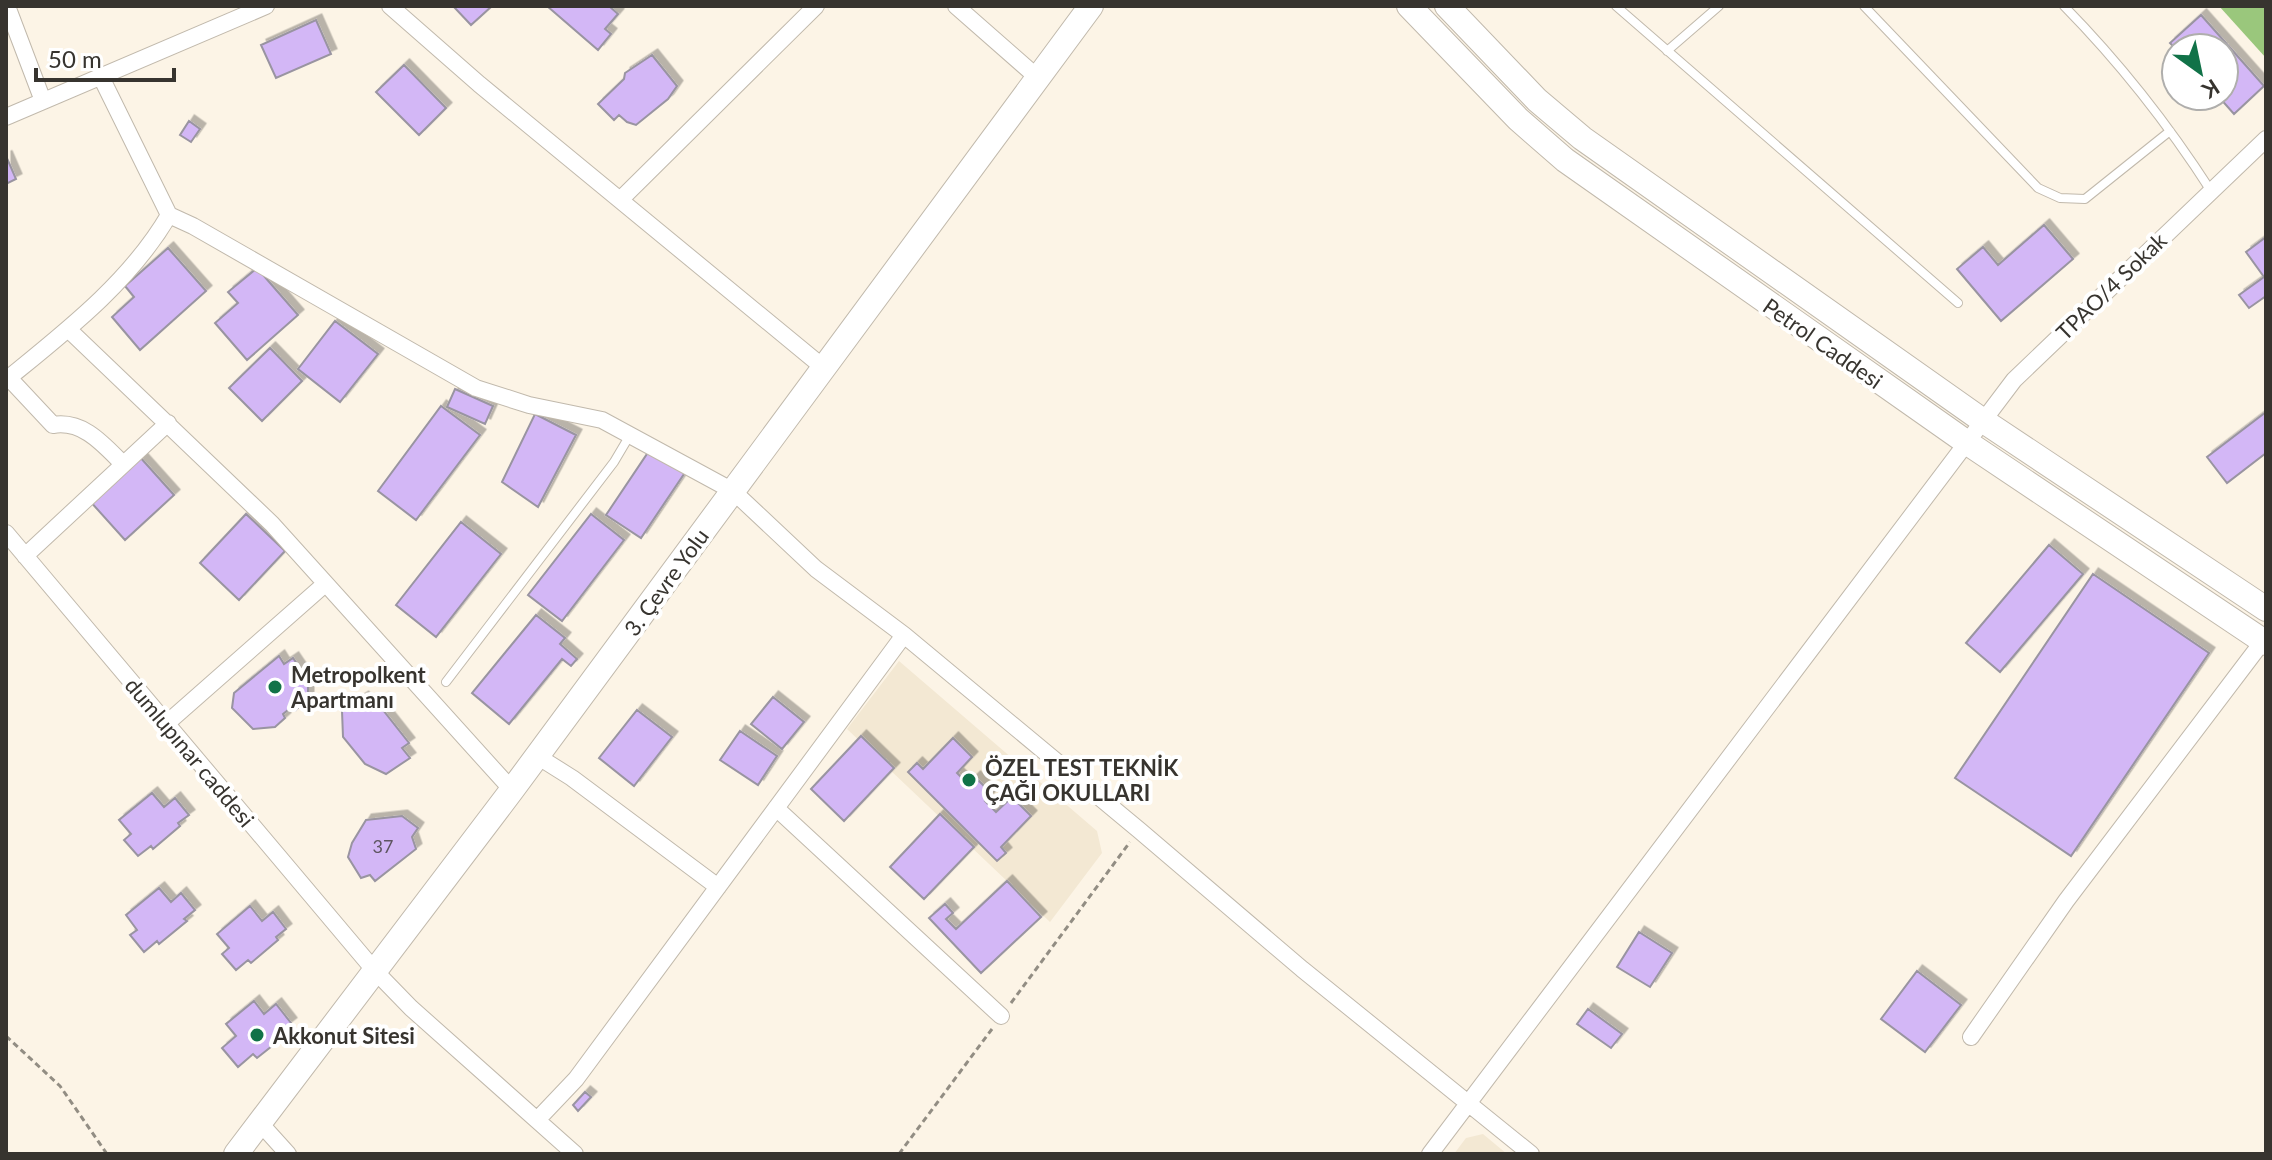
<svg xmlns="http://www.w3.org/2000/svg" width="2272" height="1160" font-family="Lato,sans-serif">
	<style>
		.built { fill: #f3e8d3 }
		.forest { fill: #9ac77c }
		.building { fill: #d3b7f6; stroke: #9994a1; stroke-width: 2; filter: url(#shadow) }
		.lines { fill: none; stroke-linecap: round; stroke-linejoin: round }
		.service-casing { stroke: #c1b9ac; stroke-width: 10 }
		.minor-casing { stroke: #c1b9ac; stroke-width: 18 }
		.secondary-casing { stroke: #c1b9ac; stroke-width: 26 }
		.path { stroke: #928d83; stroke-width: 3; stroke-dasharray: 6 4; stroke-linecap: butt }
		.service { stroke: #fff; stroke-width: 8 }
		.minor { stroke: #fff; stroke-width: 16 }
		.secondary { stroke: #fff; stroke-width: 24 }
		.poi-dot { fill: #117248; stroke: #fff; stroke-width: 3 }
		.labels { text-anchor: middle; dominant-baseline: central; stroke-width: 8; stroke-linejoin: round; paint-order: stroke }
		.number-label { font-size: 18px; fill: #5e5561 }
		.street-label { font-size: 22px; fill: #37342f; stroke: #fff }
		.poi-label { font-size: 22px; font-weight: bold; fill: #37342f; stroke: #fff; text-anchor: start }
	</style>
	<defs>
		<filter id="shadow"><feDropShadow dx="5.5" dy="-5.5" stdDeviation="0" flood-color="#0004"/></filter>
	</defs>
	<rect width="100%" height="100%" fill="#fcf4e6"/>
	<path class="built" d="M899,661L1097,831L1102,853L1050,922L847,729Z
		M1483,1134L1507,1154H1454L1466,1138Z"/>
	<path class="forest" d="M2219,6H2266V58Z"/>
	<path class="building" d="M453,6H492L471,25Z
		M547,6H609L618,14L605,29L611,34L598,50Z
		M2201,15L2264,86L2234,114L2218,96H2224V48L2176,49L2170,43Z
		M316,20L331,54L276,78L261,45Z
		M652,55L677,86L668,99L636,125L627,122L619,115L614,120L598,104L624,79L625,73Z
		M404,65L446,108L419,135L376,92Z
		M189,121L200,129L191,142L180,135Z
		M6,156L16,179L6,184Z
		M2044,225L2073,259L2001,321L1957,269L1983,247L1998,265Z
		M2266,237V296L2249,308L2239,295L2264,277L2246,252Z
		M168,248L206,291L140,350L112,317L134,297L125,286Z
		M257,268L298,315L247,360L215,323L238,303L228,292Z
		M335,321L378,354L340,402L298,369Z
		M270,348L302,381L262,421L229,388Z
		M455,389L493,406L485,424L447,407Z
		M441,406L480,435L416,520L378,491Z
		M2266,412V453L2227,483L2207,457Z
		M535,414L576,435L538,507L502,482Z
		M651,448L686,471L641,538L606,515Z
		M139,456L174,495L125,540L89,500Z
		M246,514L285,551L239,600L200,563Z
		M591,514L624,540L562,621L528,595Z
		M461,522L501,554L436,637L396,605Z
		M2049,545L2083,574L2000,672L1966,643Z
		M2093,574L2209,653L2071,856L1955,778Z
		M536,615L565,638L560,644L577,659L571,666L562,659L509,724L472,693Z
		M279,656L284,664L293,658L308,680V697L296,710L293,706L283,714L285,718L275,727L253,729L232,708L234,693Z
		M363,697L369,705L375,700L409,743L402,748L410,758L386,774L365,764L343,737L342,711Z
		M773,697L804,722L782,749L751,724Z
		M637,710L672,737L634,786L599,758Z
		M740,731L777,756L758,785L720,760Z
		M861,736L894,768L844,821L811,789Z
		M953,738L972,757L957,773L968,784L975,777L992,794L985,801L996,812L1012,797L1031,816L1001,847L1006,853L997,861L908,772L917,763L923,769Z
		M152,793L164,807L175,798L189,815L178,823L180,826L153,849L151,846L138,856L124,840L131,834L119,820Z
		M940,814L974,847L924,899L890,867Z
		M402,816L418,828L412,837L416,849L375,881L370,875L361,878L348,857L352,843L366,820Z
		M1007,881L1041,917L981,973L929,918L945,904L953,913L946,919L956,929Z
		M159,888L171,902L181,893L195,910L184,919L187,921L159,944L157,941L144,952L130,935L137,930L126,915Z
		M250,906L262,921L273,912L286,929L276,937L278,940L251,963L248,960L236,970L222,954L229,948L217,934Z
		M1639,932L1672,953L1650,987L1617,967Z
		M1917,971L1961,1005L1925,1052L1881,1019Z
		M254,1001L264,1014L276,1004L291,1023L278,1033L282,1038L257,1058L253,1054L238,1067L222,1048L236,1036L226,1024Z
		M1588,1009L1622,1034L1611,1048L1577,1024Z
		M585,1092L591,1097L578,1111L573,1105Z"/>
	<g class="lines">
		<g class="service-casing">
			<path id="service" d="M1616,6L1958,303
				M1864,6L2038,188L2060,198L2085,199L2170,131
				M2064,6C2120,63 2168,124 2211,191
				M1667,51L1719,6
				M446,682L614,462L630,435"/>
		</g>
		<g class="minor-casing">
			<path id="minor" d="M7,6L43,101
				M390,6L479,84L824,368
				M956,6L1038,78
				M101,77L169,215L193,226L476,388L529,405L602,420L733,491L816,569L904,635L1139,830L1302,969L1531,1154
				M6,117L266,6
				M620,200L816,6
				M69,330L272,524L512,790
				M9,378L53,425C83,420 103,444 123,464
				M6,380C65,332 130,282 169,215
				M6,533L375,971L411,1008L575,1154
				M25,556L168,423
				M166,724L325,584
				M537,756L572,778L718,887
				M776,808L1001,1016
				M1971,1037L2066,901L2263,641
				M538,1119L576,1079L904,635
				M260,1123L288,1154
				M1430,1154L2014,380L2266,139"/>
		</g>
		<g class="secondary-casing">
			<path id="secondary" d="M1409,6L1518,119L1565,160L1966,442L2266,643
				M1447,6L1537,100L1582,138L1982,420L2266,609
				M236,1154L512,790L1091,6"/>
		</g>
		<path class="path" d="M1011,1003L1130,842
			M6,1036L60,1086L107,1154
			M899,1154L992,1029"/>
		<use href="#service" class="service"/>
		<use href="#minor" class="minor"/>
		<use href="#secondary" class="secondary"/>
	</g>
	<g class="poi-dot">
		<circle cx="275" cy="687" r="8"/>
		<circle cx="969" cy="780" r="8"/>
		<circle cx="257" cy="1035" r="8"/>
	</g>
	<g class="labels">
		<g class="number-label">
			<text x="383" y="846">37</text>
		</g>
		<g class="street-label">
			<text transform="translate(2111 286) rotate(-44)">TPAO/4 Sokak</text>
			<text transform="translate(1823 343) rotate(35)">Petrol Caddesi</text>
			<text transform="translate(666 582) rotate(-54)">3. Çevre Yolu</text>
			<text transform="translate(190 752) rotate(50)">dumlupınar caddesi</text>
		</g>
		<g class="poi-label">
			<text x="291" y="674">Metropolkent<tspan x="291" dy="25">Apartmanı</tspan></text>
			<text x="985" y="767">ÖZEL TEST TEKNİK<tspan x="985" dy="25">ÇAĞI OKULLARI</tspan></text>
			<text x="273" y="1035">Akkonut Sitesi</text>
		</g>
	</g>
	<rect width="2272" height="1160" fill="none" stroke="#37342f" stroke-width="16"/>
	<g transform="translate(2200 72) rotate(147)"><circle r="38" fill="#ffffff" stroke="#afaeac" stroke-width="2"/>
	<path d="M0-6L14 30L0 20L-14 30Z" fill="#117248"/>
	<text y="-12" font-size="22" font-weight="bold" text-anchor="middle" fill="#37342f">K</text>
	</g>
	<path d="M36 68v12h138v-12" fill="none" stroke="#37342f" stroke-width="4"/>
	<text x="48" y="68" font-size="24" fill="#37342f" stroke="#ffffff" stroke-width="6" paint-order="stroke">50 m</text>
</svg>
